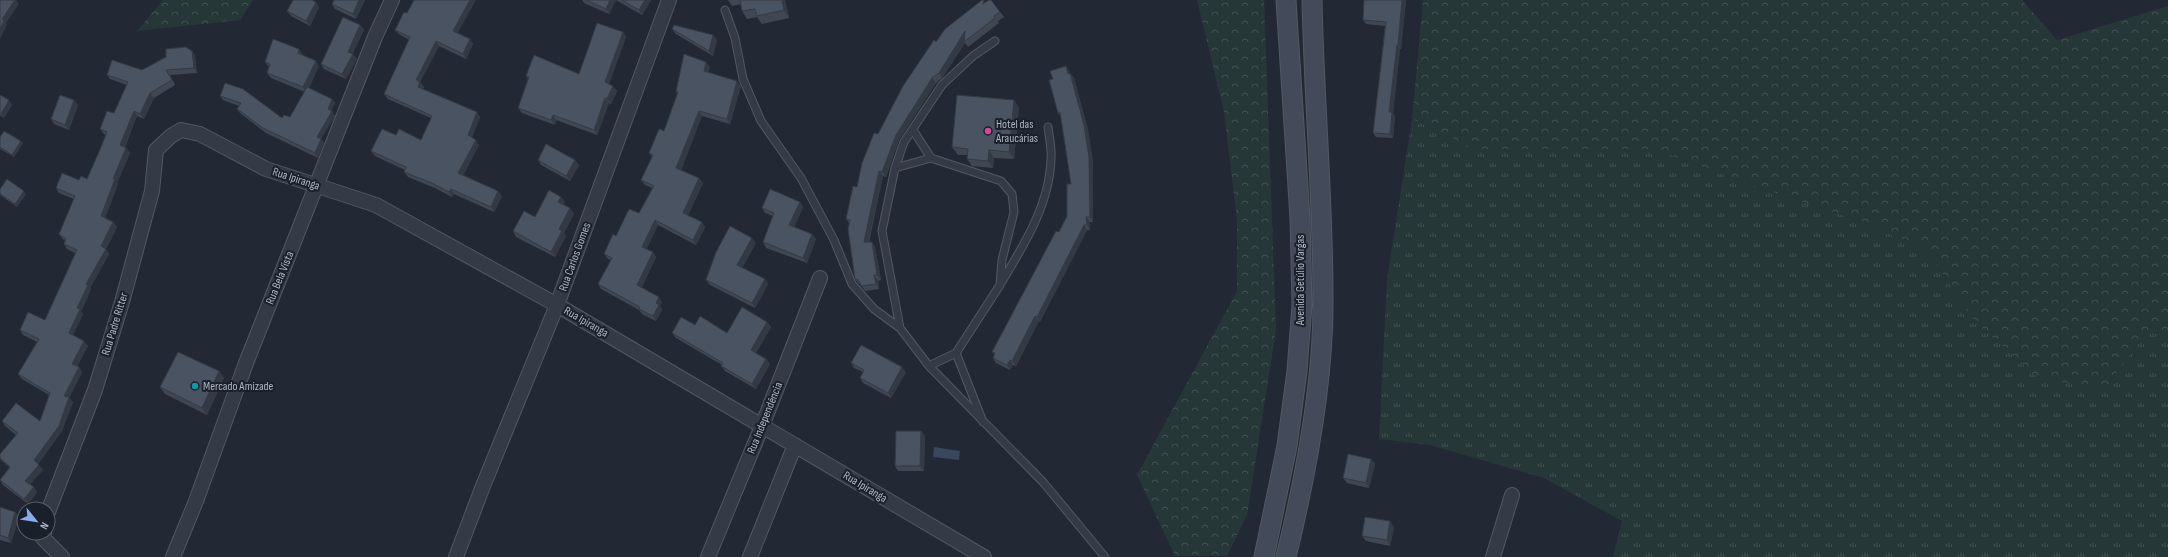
<svg xmlns="http://www.w3.org/2000/svg" width="2168" height="557" font-family="'Sofia Sans Condensed',sans-serif">
	<style>
		.grass { fill: url(#grass-tufts) }
		.forest { fill: url(#forest-crowns) }
		.water { fill: #38475d }
		.lines { fill: none; stroke-linecap: round; stroke-linejoin: round }
		.lane-casing { stroke: #525964; stroke-width: 9 }
		.street-casing { stroke: #525964; stroke-width: 16 }
		.secondary-casing { stroke: #525964; stroke-width: 21 }
		.lane { stroke: #353b46; stroke-width: 7 }
		.street { stroke: #353b46; stroke-width: 14 }
		.secondary { stroke: #434a59; stroke-width: 19 }
		.wall { fill: #404753 }
		.shaded-wall { fill: #343a44 }
		.building { fill: #4a5361; stroke: #343a44 }
		.hotel-dot { fill: #d1479c; stroke: #1a202a; stroke-width: 1.5 }
		.culture-dot { fill: #0f9aa8; stroke: #1a202a; stroke-width: 1.5 }
		.labels { text-anchor: middle; dominant-baseline: central; stroke-width: 4; stroke-linejoin: round; paint-order: stroke }
		.poi-label { font-size: 12px; fill: #afb6c3; stroke: #1a202a; text-anchor: start }
		.street-label { font-size: 12px; fill: #afb6c3; stroke: #1a202a }
	</style>
	<defs>
		<pattern id="grass-tufts" width="24" height="20" patternUnits="userSpaceOnUse"><rect width="24" height="20" fill="#263738"/><path d="M3 7l-1-3M5 7V3M7 7l1-3M15 17l-1-3M17 17v-4M19 17l1-3" fill="none" stroke="#435253"/></pattern>
		<pattern id="forest-crowns" width="20" height="18" patternUnits="userSpaceOnUse"><rect width="20" height="18" fill="#263738"/><path d="M2 6a3 3 0 1 1 6 0M12 15a3 3 0 1 1 6 0" fill="none" stroke="#435253"/></pattern>
	</defs>
	<rect width="100%" height="100%" fill="#222935"/>
	<path class="grass" d="M1412,119L1474,149H1654L1752,185L1863,222L1928,251L1974,321L2104,391L2145,333L2168,332V557H1613L1622,521L1544,478L1430,445L1379,439L1387,280Z"/>
	<path class="forest" d="M163,0H253L240,20L137,31Z
		M1197,0H1264L1276,330L1247,515L1227,556H1175L1137,475L1237,291V219L1224,112Z
		M1423,0H2022L2057,40L2168,6V332L2145,333L2104,391L2036,376L1974,321L1928,251L1863,222L1752,185L1654,149H1474L1412,119Z"/>
	<path class="water" d="M934,447L960,451L959,460L933,457Z"/>
	<g class="lines">
		<g class="lane-casing">
			<path id="lane" d="M725,10L735,38L743,79L761,121L801,178L834,240L852,284L874,309L900,328
				M913,130L931,158
				M895,168L904,142L942,85L973,56L995,41
				M1001,283C1024,245 1050,204 1051,158C1052,148 1049,137 1048,127
				M929,366L956,353
				M983,422L956,353L1000,285L1002,260L1014,212L1012,194L1001,181L931,158L895,168L882,231L900,328L929,366L1043,482L1105,557"/>
		</g>
		<g class="street-casing">
			<path id="street" d="M48,512L95,390L122,302L152,191L156,150L171,136L181,130L200,134L266,169L376,205L557,305L984,557
				M44,533L43,538L62,557
				M173,557L196,501L246,363L375,37L392,0
				M456,557L483,486L557,305L669,0
				M708,557L762,426L820,278
				M750,557L795,445
				M1493,557L1512,495"/>
		</g>
		<g class="secondary-casing">
			<path id="secondary" d="M1264,557L1287,446L1297,371L1302,305L1300,218L1286,0
				M1286,557C1306,475 1324,381 1323,297C1323,198 1314,99 1312,0"/>
		</g>
		<use href="#lane" class="lane"/>
		<use href="#street" class="street"/>
		<use href="#secondary" class="secondary"/>
	</g>
	<path class="wall" d="M365,0L356,19L335,9L332,4Z
		M582,0H616L609,14L584,3Z
		M616,0H651L642,15Z
		M728,0H785L789,18L762,24L757,17L747,19L742,11L741,4L732,6Z
		M991,0L1004,17L998,21L999,23L968,47L965,43L942,78L936,83L899,140L886,177L883,176L869,242H872L875,247L881,280L878,281L879,289L865,291L860,284H859L855,279L849,223L846,219L857,187L878,134L936,42L986,2Z
		M1406,0L1401,49H1400L1393,113L1395,117L1393,138L1376,137L1373,133L1385,26L1366,24L1363,20Z
		M319,7L310,26L291,16L287,11Z
		M407,13L458,33L470,39L473,44L466,59L439,46L420,82L424,87L423,89L480,117L472,137L479,145L463,175L502,196L494,212L454,194L452,197L435,188L408,177L404,172L405,170L375,156L371,151L396,135L421,140L431,118L388,99L384,94L409,40L399,34L395,30Z
		M360,25L364,30L352,54L357,59L346,79L324,69L321,64Z
		M672,29L713,35L717,40L713,56L676,34Z
		M623,32L626,37L609,84L617,91L611,104L609,103L597,135L556,120L555,125L522,113L518,108L528,79L526,76L579,74Z
		M192,51L195,56L197,73L170,75L175,85L154,98L144,119L137,116L125,147L130,153L117,183L118,184L105,218L113,222L117,227L106,249L109,254L90,288L91,289L81,312L83,314L73,335L88,346L77,366L79,367L82,372L69,398L73,402L62,431L38,464L43,470L30,484L37,492L28,504L3,485L0,480L10,468L2,461L0,459V454L16,435L5,426L2,421H40L49,395L22,379L18,374L37,342L23,335L20,330L45,320L75,253L67,249L64,244L65,241L63,239L59,234L74,199L59,193L56,188L79,180L87,179L106,135L104,134L100,129L114,113L127,85L110,79L107,75L142,70Z
		M303,54L302,55L319,66L309,88L332,99L335,103L331,111L335,116L321,139L324,143L318,158L266,133L240,113L237,109L239,106L223,100L220,96L282,118L290,117L305,92L271,78L267,73L269,67L265,62Z
		M1066,66L1070,73L1074,78L1088,130L1093,162V222H1090V230H1087L1040,322L1039,321L1016,366L1013,365L1010,370L996,363L993,358L995,355L992,352L1059,232L1067,216L1071,184L1061,117L1058,113L1053,79Z
		M710,67L708,73L741,86L730,124L702,116L681,170L703,183L688,215L705,227L696,245L658,225L646,250L656,257L642,287L662,302L660,306L662,310L656,321L642,314L639,310L601,289L598,284L611,260L608,259L604,254L616,236L639,213L652,188L645,185L641,180L652,157L649,153L664,131L677,94L676,91Z
		M0,95L12,105L4,118L0,115Z
		M74,100L78,105L69,130L54,124L51,119Z
		M1019,107L1014,159L994,158L993,168L972,166L967,159V155H958L952,147Z
		M0,137L23,143L14,157L0,149Z
		M538,160H575L579,165L570,181L541,165Z
		M0,189L26,194L17,207L0,195Z
		M565,202L563,205L574,214L564,233L566,236L555,257L516,237L513,231L535,217Z
		M800,202L803,207L794,227L812,234L816,239L807,263L766,248L763,242L773,216L765,213L762,208Z
		M756,243L742,268L765,279L768,284L755,308L710,285L706,280Z
		M767,322L771,327L756,353L766,359L770,364L756,389L725,371L721,366L722,365L676,338L672,333L695,325L727,333Z
		M851,363L906,372L891,398L863,383L860,378L863,372L854,368Z
		M219,371L224,378L207,415L165,394L160,387Z
		M921,431L925,436L924,471H898L895,466Z
		M1371,459L1375,464L1369,488L1347,483L1343,478Z
		M0,507L15,512L19,517L11,543L0,540Z
		M1394,527L1390,546L1366,541L1362,536Z"/>
	<path class="shaded-wall" d="M15,0H16L19,4L6,23L7,25L0,39V29L2,19Z
		M359,0H365L356,19L353,14Z
		M470,0H476L456,36L453,31Z
		M610,0H616L609,14L606,9Z
		M645,0H651L642,15L639,10Z
		M782,0H785L789,18L784,10Z
		M1402,0H1406L1401,49L1398,45Z
		M316,2L319,7L310,26L306,21Z
		M360,25L364,30L351,57L348,52Z
		M965,31L964,42L965,43L942,78L939,73Z
		M623,32L626,37L608,87L605,82Z
		M713,35L717,40L713,56L709,51Z
		M470,39L473,44L466,59L463,54Z
		M436,41L439,46L420,82L424,87L421,92L418,87L416,80Z
		M1397,45L1400,49L1393,113L1395,117L1393,138L1390,134L1389,112Z
		M299,49L303,54L301,58L298,53Z
		M192,51L195,56L197,73L194,68Z
		M353,54L357,59L346,79L342,74Z
		M316,61L319,66L307,92L303,87Z
		M706,62L710,67L708,76L704,71Z
		M1066,66L1069,71L1071,79L1068,74Z
		M1070,73L1074,78L1088,130L1093,162V222L1090,217Z
		M932,78L936,83L899,140L886,177L882,172L896,135Z
		M737,81L741,86L730,124L727,119Z
		M613,86L617,91L611,104L607,99Z
		M150,93L154,98L144,119L140,114Z
		M605,98L609,103L597,135L594,130Z
		M332,99L335,103L330,113L328,109Z
		M9,100L12,105L4,118L1,114Z
		M74,100L78,105L69,130L65,125Z
		M1014,100L1019,107L1014,159L1009,152Z
		M134,111L137,116L123,150L120,145Z
		M332,111L335,116L321,139L324,143L318,158L315,153L317,137Z
		M699,111L702,116L680,173L676,168Z
		M477,112L480,117L471,140L468,135Z
		M553,115L556,120L555,125L551,120Z
		M476,140L479,145L462,178L458,173Z
		M21,141L23,143L14,157L12,155Z
		M126,148L130,153L117,183L118,184L104,221L101,216L113,179Z
		M989,150L994,158L993,168L988,161Z
		M575,160L579,165L570,181L566,176Z
		M879,171L883,176L867,247L864,242Z
		M699,178L703,183L687,218L683,213Z
		M451,189L454,194L452,197L449,192Z
		M24,191L26,194L17,207L15,204Z
		M498,191L502,196L494,212L491,207Z
		M561,197L565,202L562,207L558,202Z
		M800,202L803,207L793,230L789,225Z
		M570,208L574,214L564,233L566,236L555,257L551,252L559,229Z
		M1086,217L1090,222V230L1087,225Z
		M655,220L658,225L645,252L642,247Z
		M113,222L117,227L106,249L109,254L90,288L91,289L81,312L83,314L72,338L69,333L77,308L86,284L101,246Z
		M702,222L705,227L696,245L693,240Z
		M1084,225L1087,230L1040,322L1037,317Z
		M812,234L816,239L807,263L803,258Z
		M752,238L756,243L741,270L737,265Z
		M872,242L875,247L881,280L877,275Z
		M653,252L656,257L640,290L637,285Z
		M874,275L878,281L879,289L876,284Z
		M765,279L768,284L755,308L752,303Z
		M659,297L662,302L660,306L662,310L656,321L653,316L656,303Z
		M1035,316L1039,321L1016,366L1012,361Z
		M767,322L771,327L755,355L751,350Z
		M84,341L88,346L76,369L72,364Z
		M766,359L770,364L756,389L752,384Z
		M1010,360L1013,365L1010,370L1007,365Z
		M79,367L82,372L69,398L73,402L62,431L37,465L34,460Z
		M902,367L906,372L891,398L888,393Z
		M219,371L224,378L207,415L202,408Z
		M921,431L925,436L924,471L920,466Z
		M1371,459L1375,464L1369,488L1366,483Z
		M39,465L43,470L28,486L25,481Z
		M34,487L37,492L28,504L24,499Z
		M15,512L19,517L11,543L8,538Z
		M1390,521L1394,527L1390,546L1387,540Z"/>
	<path class="building" d="M0,0H15L2,19L4,21L0,29Z
		M293,0H312L316,2L306,21L287,11Z
		M334,0H359L353,14L332,4Z
		M414,0H470L453,31L470,39L463,54L436,41L416,80L420,82L418,87L477,112L468,135L476,140L458,173L498,191L491,207L451,189L449,192L432,183L404,172L406,167L371,151L382,129L396,135L399,129L421,140L432,116L384,94L410,37L395,30L404,12L407,13Z
		M586,0H610L606,9Z
		M622,0H645L639,10Z
		M740,0H782L784,10L757,16L755,9L742,11Z
		M982,0H984L983,4L989,0H991L1000,12L994,16L995,18L964,42L965,31L939,73L932,78L896,135L882,172L879,171L864,242H872L877,275H874L876,284L861,286L858,279H855L848,229L850,220L846,219L853,186L857,187L862,163L874,133L878,134L903,86L934,40L936,42L945,29Z
		M1364,0H1402L1398,45H1397L1389,112H1392L1390,134L1373,133L1386,22L1363,20Z
		M343,17L360,25L348,52L353,54L342,74L321,64Z
		M597,23L623,32L605,82L613,86L607,99L605,98L594,130L553,115L551,120L518,108L529,77L526,76L534,55L579,74Z
		M674,25L713,35L709,51L672,29Z
		M273,39L299,49L298,53L316,61L303,87L267,73L270,64L265,62Z
		M186,47L192,51L194,68L166,70L172,80L150,93L140,114L134,111L120,145L126,148L113,179H115L101,216L113,222L101,246L106,249L86,284L88,285L77,308L80,309L69,333L84,341L72,364L79,367L64,396L69,397L59,426L34,460L39,465L25,481L34,487L24,499L0,480L10,467L0,458V454L18,433L2,421L16,403L40,421L50,393L18,374L39,339L20,330L28,312L45,320L77,250L64,244L66,239L59,234L75,196L56,188L62,173L79,180L81,176L87,179L99,152L107,132L100,129L107,111L114,113L128,82L107,75L112,60L142,70L166,57V49Z
		M684,54L706,62L704,71L737,81L727,119L699,111L676,168L699,178L683,213L702,222L693,240L655,220L642,247L653,252L637,285L659,297L656,303L659,305L653,316L639,309L640,307L598,284L612,258L604,254L613,234L616,236L629,209L639,213L654,186L641,180L653,155L649,153L659,129L664,131L678,92L676,91Z
		M1066,66L1068,74L1070,73L1084,125L1089,157L1090,217H1086L1087,225H1084L1037,317L1035,316L1012,361L1010,360L1007,365L993,358L995,353L992,352L1056,231L1059,232L1067,216V184H1071L1060,112L1058,113L1049,80L1053,79L1050,71Z
		M225,83L243,89L282,118L284,115L290,117L307,87L332,99L328,109L332,111L317,137L321,139L315,153L263,128L237,109L241,103L220,96Z
		M0,95L9,100L1,114L0,113Z
		M60,95L74,100L65,125L51,119Z
		M957,95L1014,100L1009,152L989,150L988,161L967,159L968,149L952,147Z
		M4,131L21,141L12,155L0,147V137Z
		M546,144L575,160L566,176L538,160Z
		M7,179L24,191L15,204L0,194V189Z
		M770,189L800,202L789,225L812,234L803,258L763,242L774,213L762,208Z
		M549,190L561,197L558,202L570,208L559,229L562,231L551,252L513,231L524,211L535,217Z
		M730,226L752,238L737,265L765,279L752,303L706,280L716,252Z
		M742,307L767,322L751,350L766,359L752,384L721,366L723,363L672,333L681,317L695,325L700,316L727,333Z
		M861,345L902,367L888,393L860,378L864,370L851,363Z
		M178,352L219,371L202,408L160,387Z
		M896,431H921L920,466H895Z
		M1348,454L1371,459L1366,483L1343,478Z
		M0,507L15,512L8,538L0,535Z
		M1365,517L1390,521L1387,540L1362,536Z"/>
	<circle class="hotel-dot" cx="988" cy="131" r="4"/>
	<circle class="culture-dot" cx="195" cy="386" r="4"/>
	<g class="labels">
		<g class="poi-label">
			<text x="996" y="124">Hotel das<tspan x="996" dy="14">Araucárias</tspan></text>
			<text x="203" y="386">Mercado Amizade</text>
		</g>
		<g class="street-label">
			<text transform="translate(296 179) rotate(18)">Rua Ipiranga</text>
			<text transform="translate(575 257) rotate(-70)">Rua Carlos Gomes</text>
			<text transform="translate(280 278) rotate(-68)">Rua Bela Vista</text>
			<text transform="translate(1300 280) rotate(-90)">Avenida Getúlio Vargas</text>
			<text transform="translate(586 322) rotate(30)">Rua Ipiranga</text>
			<text transform="translate(115 324) rotate(-73)">Rua Padre Ritter</text>
			<text transform="translate(765 418) rotate(-68)">Rua Independência</text>
			<text transform="translate(865 487) rotate(31)">Rua Ipiranga</text>
		</g>
	</g>
	<g transform="translate(36 521) rotate(120)"><circle r="19" fill="#1a202a" stroke="#565c67"/>
	<path d="M0-3L7 15L0 10L-7 15Z" fill="#88acee"/>
	<text y="-6" font-size="11" font-weight="bold" text-anchor="middle" fill="#afb6c3">N</text>
	</g>
</svg>
